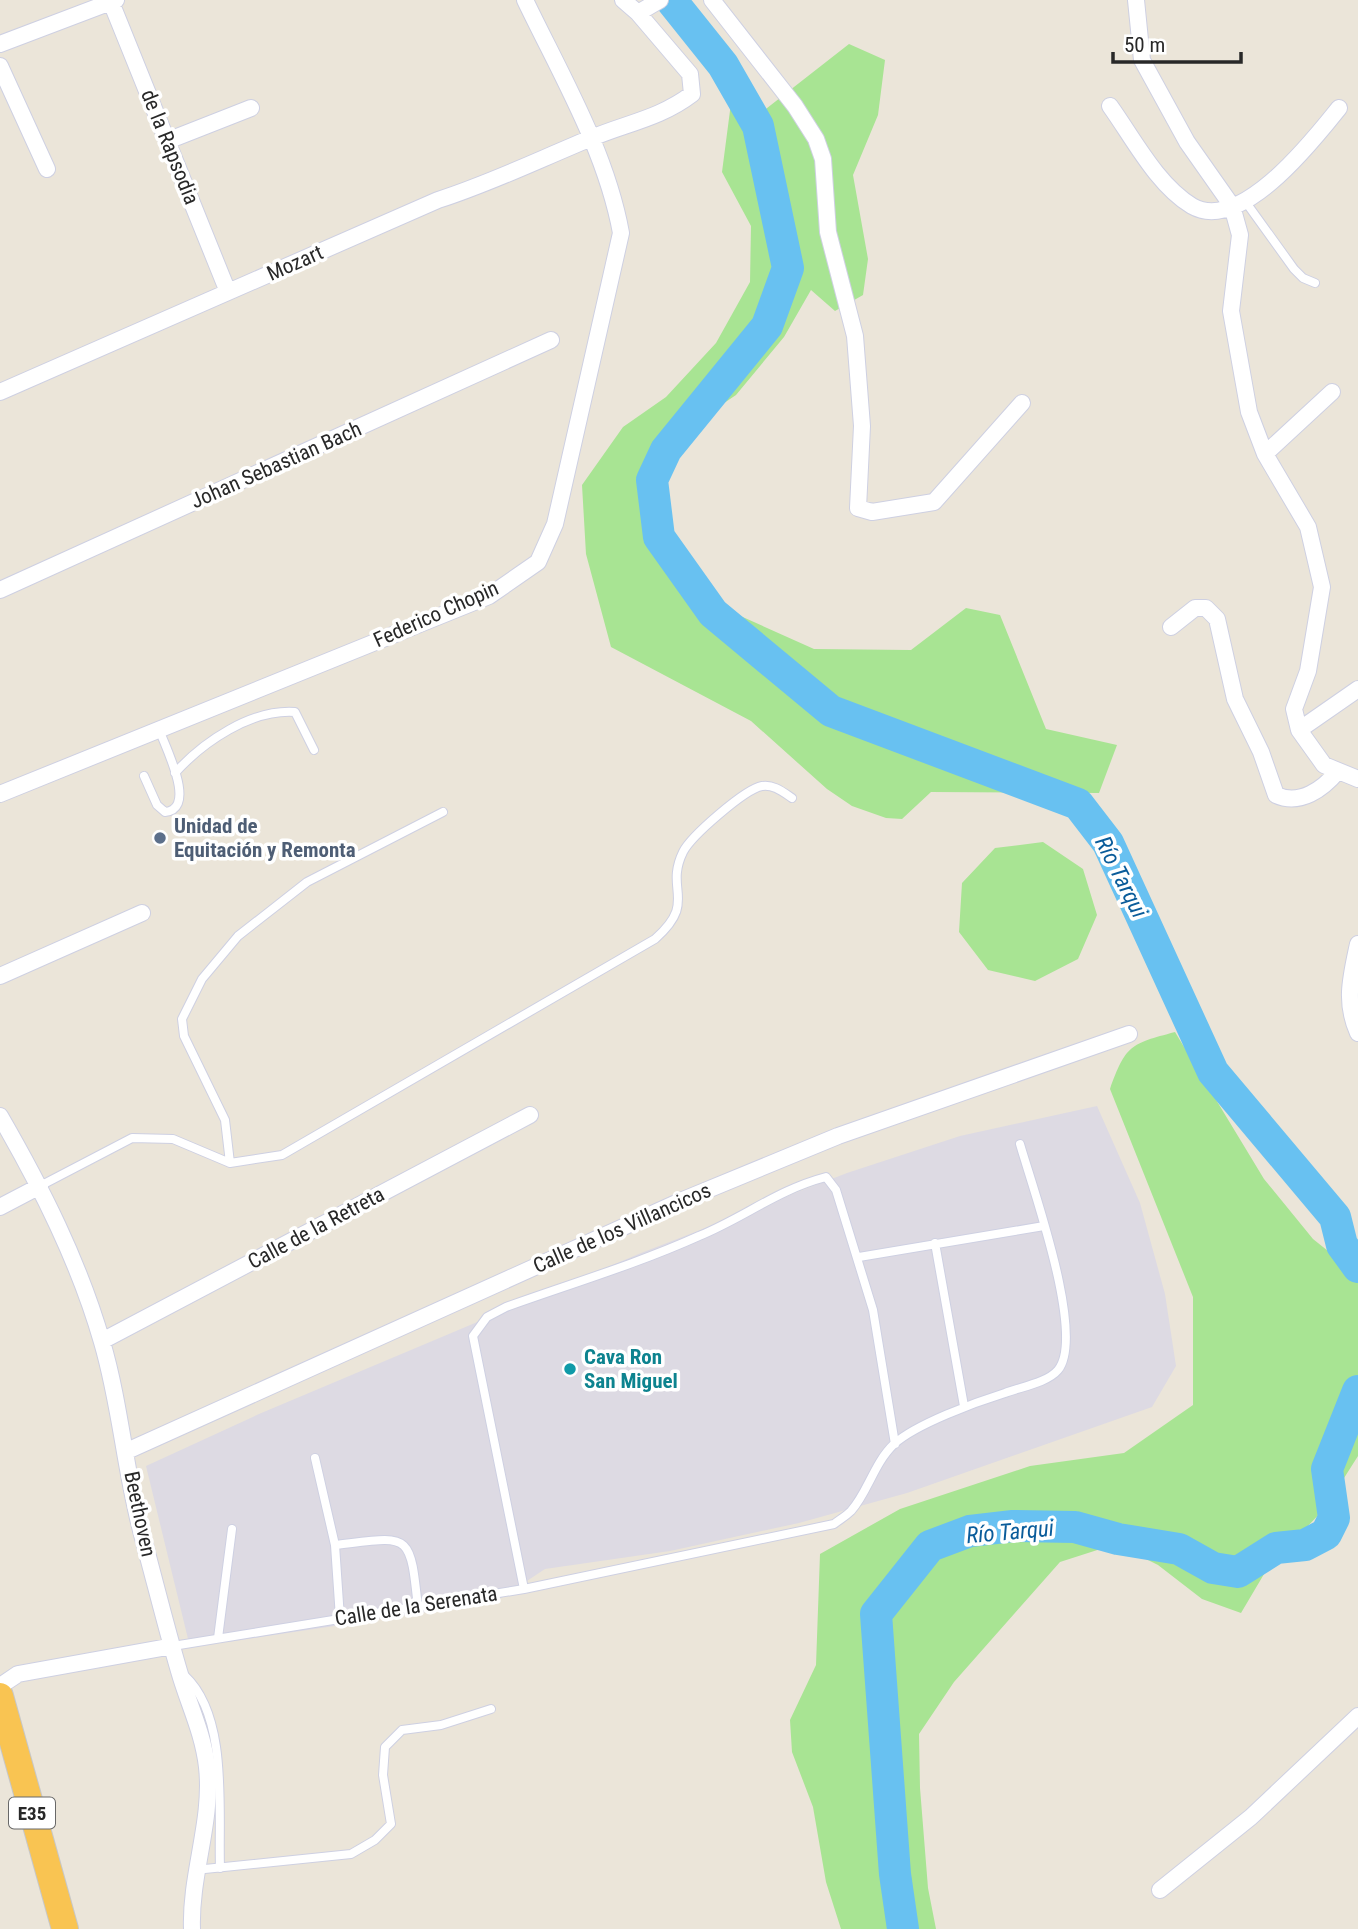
<svg xmlns="http://www.w3.org/2000/svg" width="1358" height="1929" font-family="'Roboto Condensed',sans-serif">
	<style>
		.industrial { fill: #dddae3 }
		.green { fill: #a8e493 }
		.lines { fill: none; stroke-linecap: round; stroke-linejoin: round }
		.river { stroke: #68c1f1; stroke-width: 32 }
		.service-casing { stroke: #ced0e2; stroke-width: 10 }
		.minor-casing { stroke: #ced0e2; stroke-width: 18 }
		.trunk-casing { stroke: #c7c7c7; stroke-width: 28 }
		.service { stroke: #fff; stroke-width: 8 }
		.minor { stroke: #fff; stroke-width: 16 }
		.trunk { stroke: #f9c452; stroke-width: 26 }
		.service-dot { fill: #5c6f8a; stroke: #fff; stroke-width: 2.5 }
		.culture-dot { fill: #0f9aa8; stroke: #fff; stroke-width: 2.5 }
		.labels { text-anchor: middle; dominant-baseline: central; stroke-width: 7; stroke-linejoin: round; paint-order: stroke }
		.shield { fill: #fff; stroke: #686868; stroke-width: 2 }
		.shield-label { font-size: 19px; font-weight: bold; fill: #282828 }
		.street-label { font-size: 21px; fill: #282828; stroke: #fff }
		.service-label { font-size: 21px; font-weight: bold; fill: #4e5e75; stroke: #fff; text-anchor: start }
		.culture-label { font-size: 21px; font-weight: bold; fill: #0d838f; stroke: #fff; text-anchor: start }
		.water-label { font-size: 23px; font-style: italic; fill: #0a5c9a; stroke: #fff }
	</style>
	<rect width="100%" height="100%" fill="#ebe5d9"/>
	<path class="industrial" d="M1097,1106L1140,1203L1165,1294L1176,1366L1152,1407L907,1493L799,1523L670,1551L545,1569L495,1602L228,1642L189,1643L146,1466L259,1414L641,1253L847,1173L960,1136Z"/>
	<path class="green" d="M849,44L885,60L878,115L853,175L868,259L863,295L835,311L811,290L784,337L736,395L663,444L639,503L658,553L699,605L736,614L814,649L911,650L966,608L1000,615L1046,729L1117,745L1099,793L931,792L902,819L886,818L852,806L827,789L751,721L611,647L586,554L582,485L623,427L666,397L716,343L750,282L751,226L722,172L731,103H745L758,115Z
		M1043,842L1083,869L1097,915L1078,959L1035,981L988,970L959,932L962,883L995,848Z
		M1175,1032L1264,1179L1313,1239L1358,1275V1456L1325,1508L1267,1569L1241,1613L1202,1599L1158,1565L1116,1544L1060,1562L954,1682L919,1734L920,1788L928,1888L936,1929H841L826,1882L813,1807L792,1752L790,1720L816,1665L820,1554L900,1509L1030,1466L1124,1453L1193,1405V1297L1110,1089C1126,1045 1130,1044 1175,1032Z"/>
	<g class="lines">
		<path class="river" d="M671,0L723,65L758,126L788,268L767,326L666,450L652,480L659,537L713,613L831,711L1078,804L1108,843L1213,1072L1335,1217L1342,1245L1358,1267
			M903,1929L895,1874L876,1614L930,1546L970,1531L1013,1526L1075,1527L1118,1539L1179,1549L1213,1568L1238,1572L1276,1548L1305,1545L1326,1534L1334,1518L1327,1469L1358,1391"/>
		<g class="service-casing">
			<path id="service" d="M1245,201L1294,269L1303,278L1315,283
				M175,773C203,742 251,709 295,712L314,750
				M144,776L157,805L165,812C198,809 165,747 159,729
				M230,1163L225,1120L184,1036L182,1019L202,979L238,936L307,882L443,812
				M40,1186L132,1138L173,1139L230,1163L282,1155L655,939C698,901 664,891 683,852C691,836 745,789 762,786C773,784 783,792 792,798
				M935,1243L964,1406
				M859,1257L1044,1226
				M315,1458L335,1545L340,1618
				M335,1545C410,1536 410,1530 418,1608
				M524,1589L473,1336L487,1317L506,1307C570,1284 637,1264 699,1236C745,1217 777,1190 826,1177L836,1190L873,1310L895,1444
				M218,1638L232,1529
				M173,1646L524,1589L834,1524C839,1520 846,1516 851,1511C868,1492 874,1463 894,1444C916,1424 976,1402 1005,1393C1020,1387 1047,1383 1058,1370C1086,1336 1032,1186 1020,1144
				M185,1676C229,1717 218,1812 220,1868
				M195,1870L351,1854L375,1840L391,1824L383,1775L385,1747L402,1730L441,1725L491,1709"/>
		</g>
		<g class="minor-casing">
			<path id="minor" d="M623,0L638,13L660,0
				M712,0L795,106L816,139L823,159L828,232L855,336L862,426L858,508L872,512L934,502L1022,403
				M1136,0L1142,60L1187,142L1232,206L1240,235L1231,311L1249,412L1265,454L1308,527L1322,587L1308,671L1294,709L1299,730L1324,765L1358,779
				M111,2L228,292
				M0,44L116,0
				M0,66L47,169
				M1110,106C1133,138 1157,185 1192,206C1241,234 1314,139 1339,108
				M167,141L251,108
				M0,392L438,200C491,183 538,160 589,139C626,123 659,119 692,94L690,74L638,13
				M1265,454L1332,392
				M0,590L551,340
				M1171,627L1195,608H1206L1217,619L1235,699L1261,752L1276,795C1300,806 1323,789 1338,771
				M1299,730L1358,689
				M0,794L489,596L538,562L555,524L621,233C606,151 561,75 525,0
				M1358,944C1351,977 1344,1002 1358,1033
				M0,976L142,913
				M0,1116C41,1187 79,1262 102,1342C121,1406 125,1474 143,1538C155,1582 166,1627 179,1671C188,1703 203,1732 207,1767C213,1821 190,1874 192,1929
				M0,1207L40,1186
				M102,1341L530,1115
				M127,1451L683,1200L838,1136L1129,1034
				M0,1686L18,1674L173,1646
				M1160,1890L1251,1817L1358,1716"/>
		</g>
		<g class="trunk-casing">
			<path id="trunk" d="M0,1696L65,1929"/>
		</g>
		<use href="#service" class="service"/>
		<use href="#minor" class="minor"/>
		<use href="#trunk" class="trunk"/>
	</g>
	<circle class="service-dot" cx="160" cy="838" r="7"/>
	<circle class="culture-dot" cx="570" cy="1369" r="7"/>
	<g class="labels">
		<rect class="shield" x="9" y="1797.5" width="46" height="31" rx="5"/>
		<g class="shield-label">
			<text x="32" y="1813">E35</text>
		</g>
		<g class="street-label">
			<text transform="translate(170 147) rotate(68)">de la Rapsodia</text>
			<text transform="translate(295 263) rotate(-24)">Mozart</text>
			<text transform="translate(276 465) rotate(-24)">Johan Sebastian Bach</text>
			<text transform="translate(436 614) rotate(-24)">Federico Chopin</text>
			<text transform="translate(316 1228) rotate(-28)">Calle de la Retreta</text>
			<text transform="translate(622 1228) rotate(-24)">Calle de los Villancicos</text>
			<text transform="translate(140 1514) rotate(78)">Beethoven</text>
			<text transform="translate(416 1606) rotate(-9)">Calle de la Serenata</text>
		</g>
		<g class="service-label">
			<text x="174" y="826">Unidad de<tspan x="174" dy="24">Equitación y Remonta</tspan></text>
		</g>
		<g class="culture-label">
			<text x="584" y="1357">Cava Ron<tspan x="584" dy="24">San Miguel</tspan></text>
		</g>
		<g class="water-label">
			<text transform="translate(1121 877) rotate(63)">Río Tarqui</text>
			<text transform="translate(1010 1532) rotate(-5)">Río Tarqui</text>
		</g>
	</g>
	<path d="M1113 52v10h128v-10" fill="none" stroke="#282828" stroke-width="3.5"/>
	<text x="1124" y="52" font-size="21" fill="#282828" stroke="#ffffff" stroke-width="5" paint-order="stroke">50 m</text>
</svg>
